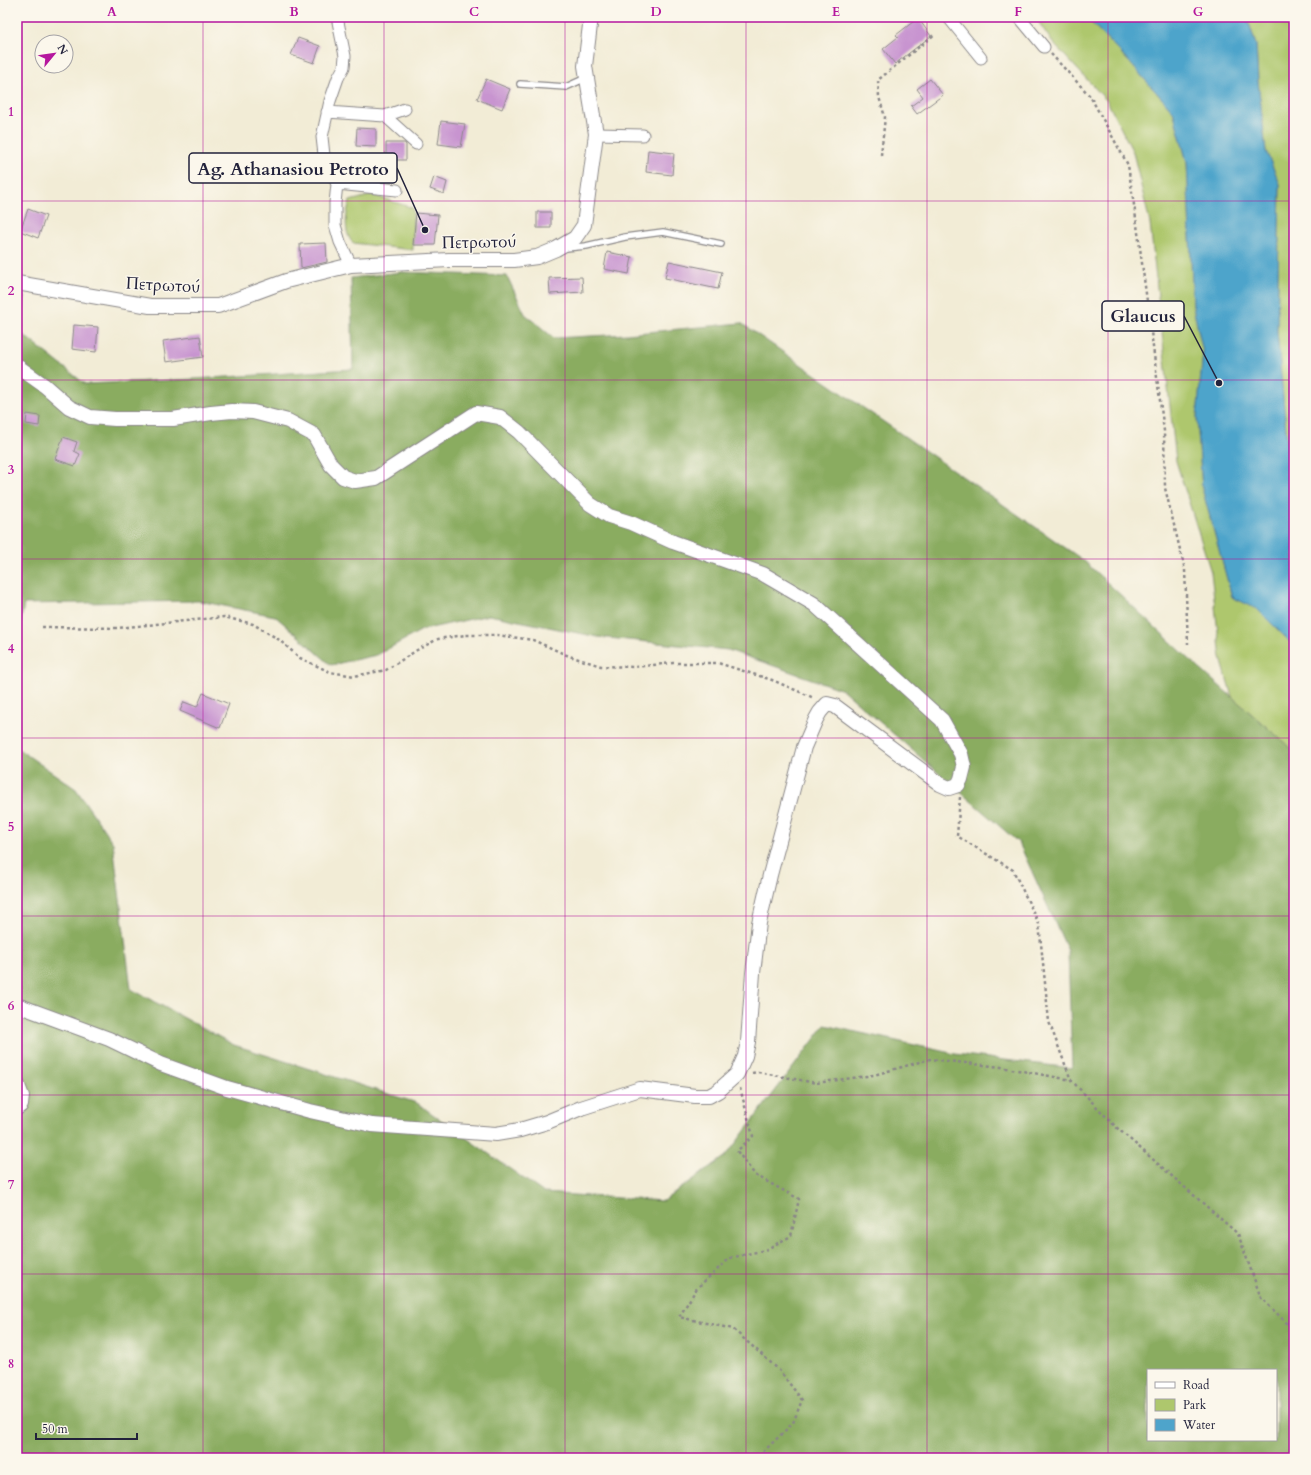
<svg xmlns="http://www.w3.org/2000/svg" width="1311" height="1475" font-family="Cardo,serif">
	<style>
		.green { fill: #aec76d; stroke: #687454 }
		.forest { fill: #8aac60; stroke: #56674e; fill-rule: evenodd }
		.water { fill: #4ea4cb; stroke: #386383 }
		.building { fill: #c894d0 }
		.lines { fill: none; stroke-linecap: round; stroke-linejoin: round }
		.service-casing { stroke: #8a8788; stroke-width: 8 }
		.minor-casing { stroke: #8a8788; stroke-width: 13 }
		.tertiary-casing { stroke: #8a8788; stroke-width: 16 }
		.path { stroke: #8a8788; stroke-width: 2.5; stroke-dasharray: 3 3; stroke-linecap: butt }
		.service { stroke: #fff; stroke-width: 5.5 }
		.minor { stroke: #fff; stroke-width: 11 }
		.tertiary { stroke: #fff; stroke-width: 14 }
		.grid { fill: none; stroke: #b5179e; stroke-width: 1; stroke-opacity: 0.55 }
		.labels { text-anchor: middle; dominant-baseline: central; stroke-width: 3; stroke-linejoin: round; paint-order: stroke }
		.street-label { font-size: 17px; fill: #22223b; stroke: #fbf7ec }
		.leader { fill: none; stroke: #22223b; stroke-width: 1.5 }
		.callout-dot { fill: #22223b; stroke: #fbf7ec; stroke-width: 1.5 }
		.callout { fill: #fbf7ec; stroke: #22223b; stroke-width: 1.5 }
		.callout-label { font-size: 18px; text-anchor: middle; font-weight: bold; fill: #22223b }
		.neatline { fill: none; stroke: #b5179e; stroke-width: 1.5 }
		.grid-label { font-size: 13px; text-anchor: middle; font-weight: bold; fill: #b5179e }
	</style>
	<rect width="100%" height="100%" fill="#fbf7ec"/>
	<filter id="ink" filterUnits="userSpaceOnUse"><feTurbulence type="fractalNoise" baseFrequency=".025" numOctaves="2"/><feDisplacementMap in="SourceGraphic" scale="8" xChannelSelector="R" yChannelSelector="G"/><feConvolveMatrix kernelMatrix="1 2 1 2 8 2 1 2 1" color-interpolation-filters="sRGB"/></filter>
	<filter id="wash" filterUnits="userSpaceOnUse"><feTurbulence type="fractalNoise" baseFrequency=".012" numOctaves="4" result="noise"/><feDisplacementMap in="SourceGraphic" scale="16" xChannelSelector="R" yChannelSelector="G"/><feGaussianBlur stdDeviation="0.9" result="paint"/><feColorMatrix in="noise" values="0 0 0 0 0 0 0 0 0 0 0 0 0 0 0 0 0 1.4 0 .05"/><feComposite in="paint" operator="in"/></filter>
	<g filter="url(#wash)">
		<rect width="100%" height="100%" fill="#f2ecd6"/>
		<path class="green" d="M1035,17H1086L1122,54L1173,111L1187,162L1193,307L1203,352L1197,417L1202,488L1232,597L1257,609L1294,646V751L1232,697L1221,658L1211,572L1176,461L1150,223L1133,152L1107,101L1053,43Z
			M1247,17H1294V508L1289,464L1277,331L1280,184L1266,151L1258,81L1256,45Z
			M372,195L413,208V250L353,243C343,233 346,213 350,201Z"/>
		<path class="forest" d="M401,272L507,276L525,314L554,338L627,334L741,323L1083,560L1200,669L1294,751V1458H17V748L76,789L113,843L131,989L234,1045L417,1103L544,1193L663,1201L726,1156L825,1025L955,1054L1072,1068L1068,951L1019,843L843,690L728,650L598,637L489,615L422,630L377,655L331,665L275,616L199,601L24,604L17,645V295L25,297L21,333L85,384L195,379L353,369L351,278ZM1148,1370H1276V1440H1148Z"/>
		<path class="water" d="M1086,17H1247L1256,45L1258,81L1266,151L1280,184L1277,331L1289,464L1294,508V646L1257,609L1232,597L1202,488L1197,417L1203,352L1193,307L1187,162L1173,111L1122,54Z"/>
		<g id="blocks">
			<path class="building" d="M918,18L931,36L895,64L883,49L898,37L896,35Z
				M298,38L320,46L314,63L291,55Z
				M486,79L510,89L502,109L477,99Z
				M930,79L943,95L917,114L911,106L923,97L917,89Z
				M441,121L465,124L461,147L438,144Z
				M357,128L376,129V147L356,146Z
				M386,143H405L406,145V160H386Z
				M648,150L674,153L672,175L646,172Z
				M434,177L447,182L444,194L430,189Z
				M28,209L46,216L38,238L20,231Z
				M537,212H551V228H537Z
				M416,213L438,215L435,245H413Z
				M326,243L327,262L301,268L300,244Z
				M607,252L632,257L629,274L604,269Z
				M669,261L722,272L718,289L665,278Z
				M582,277L583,292L550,294L549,278Z
				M74,325L98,327L96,352L72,349Z
				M200,336L203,357L166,362L163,341Z
				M27,414L40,416L39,426L26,424Z
				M63,437L77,442L74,451L80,454L75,466L55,459Z
				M203,693L229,704L220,728L180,711L184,702L197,707Z"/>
		</g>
	</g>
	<g filter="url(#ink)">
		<use href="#blocks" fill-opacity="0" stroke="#8a8788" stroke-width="1"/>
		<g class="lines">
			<g class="service-casing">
				<path id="service" d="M520,84L566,87L586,78
					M566,248L586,246L625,237L663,232L721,244"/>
			</g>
			<g class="minor-casing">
				<path id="minor" d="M337,17L345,56L344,67L338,78L330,101L322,137L324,155L329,168L337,184L335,203V225L340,242L351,265
					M948,17L981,58
					M1019,17L1044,47
					M327,112L385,116L416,144
					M385,116L405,109
					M596,134L643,135
					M337,184L397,190"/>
			</g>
			<g class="tertiary-casing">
				<path id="tertiary" d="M17,283L150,306H218L286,281L351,265L449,260H514L537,257L556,249L575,238L584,225L596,134L585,66L591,17
					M17,366L45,386L69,407L90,417L115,419H173L211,413L232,411L253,412L288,421L314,435L331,465L343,477L355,481L376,478L476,413L500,417L519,432L590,504L609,516L631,523L673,542L763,574L814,604L942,720L961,754L964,767L961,779L958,785L949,788L940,784L835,706L827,704L820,712L816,719L804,747L770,875L759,923L753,973L748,1042L745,1056L737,1074L718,1091L709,1096H695L640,1089L581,1108L547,1122L520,1130L496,1134L372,1125L310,1111L227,1088L161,1064L109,1039L17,1005
					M17,1083L22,1096L21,1105L17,1108"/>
			</g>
			<path class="path" d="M1051,54L1090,96L1128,165L1137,225L1164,431L1165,488L1185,570L1188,644
				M881,155L885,117L879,97L878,80L935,34
				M42,627L118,628L224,617L253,624L278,639L300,658L330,672L354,676L386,670L417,650L438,639L465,635H497L533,640L569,656L601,666L634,667L673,663H718L772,680L814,698
				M960,797L957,836L1013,870L1039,924L1049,1022L1071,1080
				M752,1073L758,1072L816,1083L874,1075L930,1059L1001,1067L1071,1080L1116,1127L1238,1234L1261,1298L1294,1330
				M740,1088L753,1136L737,1151L755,1175L799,1199L791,1236L765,1250L730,1258L697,1288L679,1317L733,1329L779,1370L802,1400L793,1423L761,1454L762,1458
				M1294,1418L1291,1426L1294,1432"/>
			<use href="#service" class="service"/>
			<use href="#minor" class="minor"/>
			<use href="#tertiary" class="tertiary"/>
		</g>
	</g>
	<path class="grid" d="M203,17V1458M384,17V1458M565,17V1458M746,17V1458M927,17V1458M1108,17V1458M17,201H1294M17,380H1294M17,559H1294M17,738H1294M17,916H1294M17,1095H1294M17,1274H1294"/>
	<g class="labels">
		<g class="street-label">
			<text transform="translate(479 242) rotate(-1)">Πετρωτού</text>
			<text transform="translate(163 285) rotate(3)">Πετρωτού</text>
		</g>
	</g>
	<path class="leader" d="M425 230L397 168M1219 383L1184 316"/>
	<g class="callout-dot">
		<circle cx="425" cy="230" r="4"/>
		<circle cx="1219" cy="383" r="4"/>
	</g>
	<g class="callout">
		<rect x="189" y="153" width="208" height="30" rx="4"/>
		<rect x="1102" y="301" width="82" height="30" rx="4"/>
	</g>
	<g class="callout-label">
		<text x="293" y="175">Ag. Athanasiou Petroto</text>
		<text x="1143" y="322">Glaucus</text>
	</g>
	<rect width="1311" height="1475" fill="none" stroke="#fbf7ec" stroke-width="44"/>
	<rect x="1147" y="1369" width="130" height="72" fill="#fbf7ec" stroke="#a4a2a5"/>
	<rect x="1155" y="1382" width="20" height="6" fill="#ffffff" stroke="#a4a2a5"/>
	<text x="1183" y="1389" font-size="12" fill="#22223b">Road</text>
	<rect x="1155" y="1399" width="20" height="12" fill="#aec76d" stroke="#a4a2a5"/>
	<text x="1183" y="1409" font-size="12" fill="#22223b">Park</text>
	<rect x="1155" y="1419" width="20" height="12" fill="#4ea4cb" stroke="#a4a2a5"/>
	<text x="1183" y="1429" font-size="12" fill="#22223b">Water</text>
	<g transform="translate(54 54) rotate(61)"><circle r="19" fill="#fbf7ec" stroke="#a4a2a5"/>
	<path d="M0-3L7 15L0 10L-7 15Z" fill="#b5179e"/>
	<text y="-6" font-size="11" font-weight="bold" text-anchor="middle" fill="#22223b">N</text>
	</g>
	<path d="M36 1433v6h101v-6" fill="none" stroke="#22223b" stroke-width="2"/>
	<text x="42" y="1433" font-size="12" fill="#22223b" stroke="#fbf7ec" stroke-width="3" paint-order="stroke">50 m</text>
	<rect x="22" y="22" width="1267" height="1431" class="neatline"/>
	<g class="grid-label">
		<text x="112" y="16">A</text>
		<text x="294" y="16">B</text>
		<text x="474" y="16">C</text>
		<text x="656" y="16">D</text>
		<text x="836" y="16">E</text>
		<text x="1018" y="16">F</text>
		<text x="1198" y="16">G</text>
		<text x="11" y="116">1</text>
		<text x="11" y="295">2</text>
		<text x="11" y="474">3</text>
		<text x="11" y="653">4</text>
		<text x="11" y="831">5</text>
		<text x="11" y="1010">6</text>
		<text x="11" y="1189">7</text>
		<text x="11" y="1368">8</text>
	</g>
</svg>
